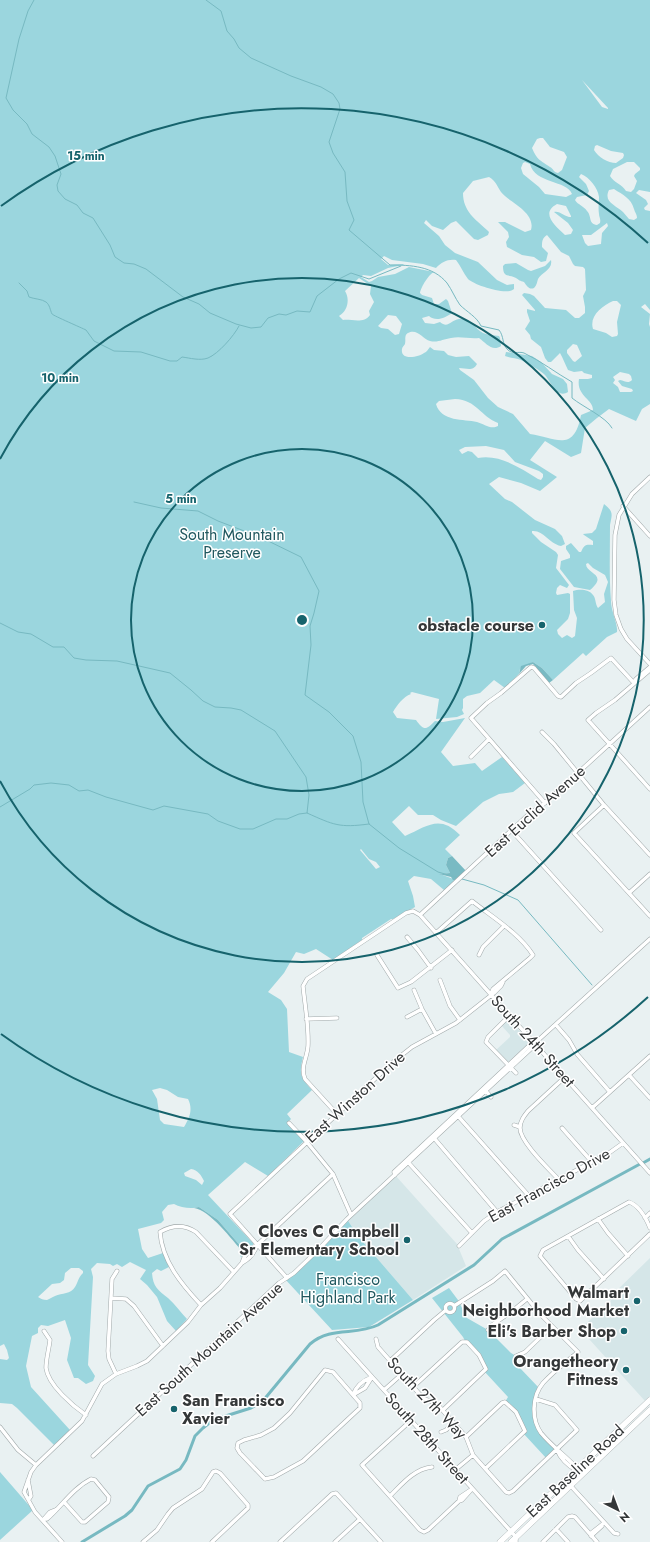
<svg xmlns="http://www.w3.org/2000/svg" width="650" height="1542" font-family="Jost,sans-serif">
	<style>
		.built { fill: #d5e6e8 }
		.green { fill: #9bd6de; fill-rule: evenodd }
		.forest { fill: #79bac3 }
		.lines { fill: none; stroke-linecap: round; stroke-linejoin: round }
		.stream { stroke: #77b9c1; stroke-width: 1 }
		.canal { stroke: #77b9c1; stroke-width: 3 }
		.street-casing { stroke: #a1a9aa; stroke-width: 4.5 }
		.primary-casing { stroke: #a1a9aa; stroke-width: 6 }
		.street { stroke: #fff; stroke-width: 3.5 }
		.primary { stroke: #fff; stroke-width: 5.5 }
		.ring { fill: none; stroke: #16636c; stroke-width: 2 }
		.poi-dot { fill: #16636c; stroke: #fff; stroke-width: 1.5 }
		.labels { text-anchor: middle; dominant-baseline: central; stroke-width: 3; stroke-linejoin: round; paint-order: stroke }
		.park-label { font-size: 16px; fill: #20585f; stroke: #fff }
		.poi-label { font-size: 16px; font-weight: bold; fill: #343738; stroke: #fff; text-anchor: end }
		.street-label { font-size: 16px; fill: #343738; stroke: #fff }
		.centre { fill: #16636c; stroke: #fff; stroke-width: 2 }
		.ring-label { font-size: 12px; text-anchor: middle; font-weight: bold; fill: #16636c; stroke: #fff; stroke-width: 3; stroke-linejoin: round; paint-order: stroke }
	</style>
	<rect width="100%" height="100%" fill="#e9f1f2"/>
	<path class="built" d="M508,1019L530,1042L507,1063L496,1050L510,1037V1035L501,1025Z
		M395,1175L457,1244L466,1266L413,1300L357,1235L347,1219Z
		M650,1258V1396L645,1401L580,1329L611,1301L609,1298Z"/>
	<path class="green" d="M0,0H650V192L639,190L636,193L646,200L648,204L644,208L645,210L650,211V310L645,304L641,307L650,314L649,324L650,327V404L642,409L636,421L609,409L597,418L585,428L581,453L571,457L545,441L530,460L557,477L540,491L521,483L499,477L489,484L505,499L512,502L535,520L555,529L562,536L565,544L561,546C548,543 544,530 532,531V533L541,542L556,552L558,555L556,568L569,585L567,588L560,585L557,588L556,593L557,595L568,593L570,594V613L568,619L557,630L558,634L562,638L567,635L572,638L575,636L577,618L574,610L573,591C579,589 589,589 593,595C596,598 595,604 598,608L605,602L604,594L608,582L605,575L593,568L588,563L586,564C586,574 609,574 590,590L574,587L560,569L561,561L570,558V555L566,549V546L571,543L579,552H581C584,545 586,544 593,545V541L584,535L583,534L592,533L596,529L604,504C614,512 612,514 610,525C610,551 609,576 611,601C611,611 618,624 617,632L607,637L586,656L583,653L553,680L542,668L533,662L520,669L519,674L505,688L494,680L480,693L467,696L463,699V708L462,710L464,714L457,717L436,719L439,699L412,692L410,693L411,694C403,697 397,705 393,712L397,718L416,720C424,731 426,730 435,721L443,722L465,718L441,752L453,766L475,763L482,771L502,757L525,783L513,792L499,794L483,802L456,826L441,820L433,815H418L409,806L392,822L405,836C427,826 440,814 460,835L445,849L452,856L448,858L446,865L450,873L440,874L456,880L444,890L431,879L414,876L408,881L413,896L415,907L393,919H391L362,938V940L333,960L316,949L304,954L296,952L284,973L268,992L281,1000L287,1009L289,1052L303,1057C299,1074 300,1077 312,1090L287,1114L291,1119L287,1123L304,1141L268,1176L245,1162L208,1195L253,1243V1245L242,1257L240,1256L242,1254L243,1249L218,1220L199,1207C192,1209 181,1208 174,1204L168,1205L162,1212L164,1220L161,1223L138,1229L142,1249L148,1258L163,1253L169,1267L161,1271L157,1269L152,1273C153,1287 158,1290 168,1298C175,1304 181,1313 187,1319L176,1331L167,1321L157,1297L147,1285L140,1279L146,1270L130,1262L122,1267L117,1264L113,1266L110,1264L97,1263L91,1269L93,1277L88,1365L95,1376L93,1381L86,1384L78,1378H74L67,1360L71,1338L65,1320L48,1326L41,1325L38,1328V1333L32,1336L26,1366L31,1387L70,1430L54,1445L17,1408L12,1404L0,1403V1359L7,1360L9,1358L7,1350L4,1344L0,1346ZM582,80L608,108V109L602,107ZM540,138H543L550,147L564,152L567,157L562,170L558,173C553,172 554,169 550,167C540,160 537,160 532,148L537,139ZM597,145L611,151L623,153L624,155L623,158L616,163C608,163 598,157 594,150L595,146ZM525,162L530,164C535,184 567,180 572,194L566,197L545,194L539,187L523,174L521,168L523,163ZM627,162H634L640,168V170L635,174L634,176L637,181L634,189L631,192L626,191C622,184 614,183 610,176L613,169ZM581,174C589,177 598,188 599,197C599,202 598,208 599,214C599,217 601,219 600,223L597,225C588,224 592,216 587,211C584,206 578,205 575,200L577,197L587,195L589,191L586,184L579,177ZM489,177C496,181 497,186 501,192C510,203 536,212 531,230L525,232L505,222H498L508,232L509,237L506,242L507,247L522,255L534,257L541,262L546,261L548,253L542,247C542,242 542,238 547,235L561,252L569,256L573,264L575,266L583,267L585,269L586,290L583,296L585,307V313L579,318H575L566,310L545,308L534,296L530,294L524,293L522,295L535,310V311L527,309V312L530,321L525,329L530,335L531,339L541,347L545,358L548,362H551L560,353C563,358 565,364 568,370L574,372L582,371L584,373L592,375V378L588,379H579C576,396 593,399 593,410L581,415C574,453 556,438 530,434L513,414L498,407L488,398L474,380L460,370L459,368C466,368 473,372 477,364L469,356L456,357L448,355L444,351L434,350L430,347C428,349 427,352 424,353C419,357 400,361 402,349C402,347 404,346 405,344C406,340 404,335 408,333C417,328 423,339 430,341C438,343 443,339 451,338C460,336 469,339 479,338C486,343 492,352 501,346L500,338L499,336C494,335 488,335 483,333C475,329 470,317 459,319C451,320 448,329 440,322L434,324L425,323L422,318L429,316C436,322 445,318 452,313L448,301L446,299L439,304H434L432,298L422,295L420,293C421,287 429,274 434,272L409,267L395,274L378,277L372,281L369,282L361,277L363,275L371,276L388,268L403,265L404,264L388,265L381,259L384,256L392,260L423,264L436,268C442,262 447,259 456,260C461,266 463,273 468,279C474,285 507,296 514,289V284L507,285L497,280L478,262L455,253L445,245L439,236L424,223L426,220L432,226L443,230L451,223L456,221L474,239L478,240L488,235L489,232L487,230C475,219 463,211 463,193L473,181ZM614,189C623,195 631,198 634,209C635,213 637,214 637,218L634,220L629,219C627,217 625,214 623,212C616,205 603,202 609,190ZM557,204L566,206L571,216V217C565,217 559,210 554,212L568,223L573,230L571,234L565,235C555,226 540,213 557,204ZM607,223L608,226L602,233L601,244L588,246L585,243L582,235H591ZM359,278L371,286L370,294L374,302L369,311L370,315C364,324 352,319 343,320L339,316C348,311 350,299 345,291ZM613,301H617L621,305L617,322L618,334L617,336L612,337L606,333L593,329C589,316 602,306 613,301ZM388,315L396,316L402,324L399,334L395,335L388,329L381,328L378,326ZM573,344L577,345L582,356L575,362L573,361L567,353V350ZM620,372L629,374L631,376L632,380C628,384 625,381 620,380L618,381L622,386L632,389L633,391L631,392H620L618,387L613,383L615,380L613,377ZM455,399C477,400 480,416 498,423V426C491,430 484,424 477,422C464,419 441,422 436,404L439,401ZM486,446L504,450L515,462L539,471L543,474V477L541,480L538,479C520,468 500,454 478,458L472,452L468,451L462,454L459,450L465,447ZM361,849L369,859L376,862L380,867L376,869L360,850ZM160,1088L167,1090L178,1097L188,1099C193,1109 190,1117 184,1127L164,1124L160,1120L157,1099L152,1090ZM191,1169C198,1170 201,1175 204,1181L202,1185L196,1180L185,1176L184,1173ZM71,1268H79L83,1271V1273C78,1278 78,1282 75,1287C71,1294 62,1293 55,1296C52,1297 50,1299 47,1300C43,1300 41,1299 38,1297L52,1284L60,1283L64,1280L65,1273Z
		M551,260C553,270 542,272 538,279C537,282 537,285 534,288C529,290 527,286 524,282C520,281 519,280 516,278C508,274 503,278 503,266L505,264L516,263L528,270L531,271L545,266Z
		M506,352L532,356L541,362L552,374L563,379L567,384L568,392C557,399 551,382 545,375C540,370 527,363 521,360C516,358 510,358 505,356Z
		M347,1219L357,1235L413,1300L369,1327L332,1330L285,1279L294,1273Z
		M449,1288L458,1300L467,1318L488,1330L511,1353L516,1356L519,1367L540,1389C528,1420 538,1427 557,1450L547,1459L523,1433L525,1430L519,1417L505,1402L508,1397L484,1371L485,1369L479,1355L465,1341L463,1337L432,1298Z
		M0,1472L33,1510L0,1540Z"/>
	<path class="forest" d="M533,662L542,668L553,680L549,683L533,664L526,666L519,674L521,666Z
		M452,856L466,871L456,880H453L451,877L439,874L450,873L446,865L448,858Z
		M199,1207L218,1220L243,1249V1252C232,1240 210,1210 194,1208Z"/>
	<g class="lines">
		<path class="stream" d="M34,0L28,11L19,39L6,98L13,110L27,124L32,134L49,147L55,156L61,174L57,185L58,191L65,199L77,205L83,213L93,218L110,245L115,257L124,263L134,264L146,269L183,297L199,304L210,313L236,324L251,328L261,327L268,318L279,314L286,315L297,311L310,312L317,296L339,279L351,273L369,279L401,266
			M206,0L221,11L227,31L234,39L239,48L251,58L291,76L321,87L333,94L339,103L340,109L329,142L333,153L345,172L347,201L354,220L349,230L390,265C411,265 433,266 447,283C452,290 455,298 460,305C467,312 477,317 481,326L499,330C504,336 502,344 507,349C512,355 519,351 524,353C541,361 556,373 572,382V398C583,407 606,417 612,428
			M19,283L27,291L29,297C34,299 42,299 46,302C50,305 50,310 52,314C54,316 82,328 86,330L94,341L114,351L141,352L170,361H177L182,357C190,358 200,361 208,358C218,354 234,336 239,326
			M134,502L161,508L198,511L218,521L260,537L301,557L319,591L314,613L310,626L311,645L305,695L329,712L353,736L361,762L363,802L369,824L399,848L438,872L459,878
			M0,623L18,632L31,634L53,647H64L74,658L86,660L117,661L170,673L191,690L203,701L215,707L231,708L241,710L275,731L306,777L309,795L307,813C334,825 339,828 369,824
			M0,807L30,789L34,785L51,783L69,785L79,791L88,790L106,797L153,810L164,806L208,814L218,821L240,829H253L276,819H287L299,814L307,813
			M462,879L484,885L518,900L592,985"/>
		<path class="canal" d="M643,1163L650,1159
			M82,1542L125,1516L132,1510L148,1486L180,1469L186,1460L195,1436L203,1428L213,1420L251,1408L262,1402L310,1344C331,1326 355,1336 378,1325L474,1265L502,1239L640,1164"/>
		<g class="street-casing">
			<path id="street" d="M650,477L632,494L619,515L615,535L614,600L616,615L621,629L627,639L650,664
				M623,506L650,536
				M650,670L615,700L596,713L588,720L650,789
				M634,682L636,679L650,667
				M542,732L554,744L604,805L650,855
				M471,757L489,739
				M545,803L471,718L487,703L501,693L531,667L534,668L558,696L561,697L576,683L591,673L611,658L634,683
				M604,805L574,833L650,916
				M512,831L601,930
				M629,893L650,874
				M420,915L529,814L545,803L650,707
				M436,933L472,901C492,917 519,933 533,955L530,958L493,989L491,994
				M407,937L418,950L431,968
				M377,955L398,988L411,982L452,950
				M479,955L483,947L504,926
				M440,980L450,1006L460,1020
				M414,990L422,1009L436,1034
				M510,1015L488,1037L486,1042L516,1073
				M407,1017L422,1009
				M306,1019L337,1018
				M556,1025L569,1040L577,1054L610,1092
				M629,1075L650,1098
				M485,1090L491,1097
				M592,1108L650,1056
				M336,1113L305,1079C300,1067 307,1059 308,1046C309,1027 305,1006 303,986L307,979L406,913L413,911L420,915L650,1173
				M457,1115L529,1196
				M289,1123L306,1141L333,1174L351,1215
				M514,1125L520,1127
				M562,1128L592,1162
				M434,1138L497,1212
				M407,1161L472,1233
				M395,1175L394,1172L532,1043H535
				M559,1180C549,1169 520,1142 520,1128C520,1121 524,1116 528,1111L565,1077
				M645,1218L650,1213
				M598,1219L608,1233L628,1256
				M650,1228C646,1218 640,1206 629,1202L543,1250L540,1256L576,1299L580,1301L650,1234
				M568,1236L578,1250L604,1279
				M459,1246L484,1221L497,1212L609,1153L623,1143
				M242,1263C244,1255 251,1248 257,1245L333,1174
				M287,1278L230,1214L393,1062L412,1047L456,1023L494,993L501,986L503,982
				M111,1298L126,1299L134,1306L163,1346
				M445.5 1308a4.5 4.5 0 1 1 9 0a4.5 4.5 0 1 1-9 0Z
				M201,1305C182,1285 162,1261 160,1232C172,1225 184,1224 196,1232L233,1271
				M454,1306L493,1281L505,1271L541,1315L578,1352C566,1362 553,1372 543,1383C532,1396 531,1419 541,1433C551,1445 563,1454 574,1465L576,1471
				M488,1330L492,1325L511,1312L527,1299
				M44,1331L50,1340C49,1349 46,1359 46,1368C48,1385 73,1406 86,1415
				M338,1339L516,1537V1542
				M376,1339L378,1347L423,1398L437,1404L466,1437L473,1455L506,1492L509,1493L513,1491L577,1430L555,1405L536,1399
				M516,1356L525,1352L552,1326
				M390,1361L434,1320L446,1310
				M325,1370L333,1372L360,1403V1408L303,1461L274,1477L265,1479L240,1453L237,1448L238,1443L244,1440L261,1435L274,1428L290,1413Z
				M116,1374L109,1359L108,1351L112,1279L117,1271
				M413,1387L462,1342H467L479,1355L486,1369L443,1410
				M384,1390L402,1374
				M353,1395C356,1386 364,1380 372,1377
				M353,1395L365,1388L372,1377
				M406,1425L362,1465L420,1530L424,1532L428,1530L459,1501L460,1497L472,1489
				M0,1427L18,1450L36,1465
				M441,1432L446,1430L454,1423
				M466,1437L502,1403L505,1402L516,1412L525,1431L486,1468
				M557,1450C560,1458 568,1466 576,1470
				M93,1456L279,1283L294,1273L319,1249L347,1219L534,1046L535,1043L650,939
				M455,1470L473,1455
				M28,1480L31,1496L29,1499
				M570,1485L614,1533L618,1534
				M390,1496C402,1484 414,1469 432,1467
				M459,1501L462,1500L471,1490
				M45,1519H47C61,1507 73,1488 91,1479L95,1480L109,1497L108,1502L85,1522H82L64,1502
				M43,1520L50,1512L55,1510
				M556,1529L568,1542
				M590,1534L604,1523
				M591,1536L602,1526
				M62,1542L35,1512L24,1492L31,1472L36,1465L82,1421L102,1384L116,1374L137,1366L147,1361L188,1322L201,1305L220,1288L242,1263C249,1259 255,1252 257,1245
				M143,1542L157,1530L168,1514L173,1508L202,1489L213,1472L216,1471L220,1473L248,1505V1508L212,1542
				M280,1542L332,1494L336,1493L381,1542
				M335,1542L360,1519
				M543,1542L568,1517L572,1516L575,1517L597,1542"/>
		</g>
		<g class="primary-casing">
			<path id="primary" d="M500,1542L650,1400
				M511,1542L650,1410"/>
		</g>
		<use href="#street" class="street"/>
		<use href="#primary" class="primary"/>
	</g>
	<g class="ring">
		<circle cx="302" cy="620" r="171"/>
		<path d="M0 459A342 342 0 1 1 0 781"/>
		<path d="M648 997A512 512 0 0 1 1 1034M1 206A512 512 0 0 1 648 243"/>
	</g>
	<g class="poi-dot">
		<circle cx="542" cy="625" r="4"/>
		<circle cx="407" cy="1240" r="4"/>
		<circle cx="637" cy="1301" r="4"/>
		<circle cx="624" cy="1331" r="4"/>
		<circle cx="626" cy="1370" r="4"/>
		<circle cx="174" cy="1409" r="4"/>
	</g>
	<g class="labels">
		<g class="park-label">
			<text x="232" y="534">South Mountain<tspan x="232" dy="18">Preserve</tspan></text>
			<text x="348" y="1279">Francisco<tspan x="348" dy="18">Highland Park</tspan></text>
		</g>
		<g class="poi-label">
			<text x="534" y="625">obstacle course</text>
			<text x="399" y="1231">Cloves C Campbell<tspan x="399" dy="18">Sr Elementary School</tspan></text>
			<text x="629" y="1292">Walmart<tspan x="629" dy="18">Neighborhood Market</tspan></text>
			<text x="616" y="1331">Eli's Barber Shop</text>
			<text x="618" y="1361">Orangetheory<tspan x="618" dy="18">Fitness</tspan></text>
			<text x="182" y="1400" text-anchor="start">San Francisco<tspan x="182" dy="18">Xavier</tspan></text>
		</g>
		<g class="street-label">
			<text transform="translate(535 811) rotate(-42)">East Euclid Avenue</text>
			<text transform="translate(533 1041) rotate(48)">South 24th Street</text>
			<text transform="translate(355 1097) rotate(-42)">East Winston Drive</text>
			<text transform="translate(549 1185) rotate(-29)">East Francisco Drive</text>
			<text transform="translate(209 1349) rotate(-42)">East South Mountain Avenue</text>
			<text transform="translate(427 1398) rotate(46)">South 27th Way</text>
			<text transform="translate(427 1438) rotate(48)">South 28th Street</text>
			<text transform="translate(575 1471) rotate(-43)">East Baseline Road</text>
		</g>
	</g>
	<circle cx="302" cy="620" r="6" class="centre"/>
	<g class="ring-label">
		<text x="86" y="160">15 min</text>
		<text x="60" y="382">10 min</text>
		<text x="181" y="503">5 min</text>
	</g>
	<g transform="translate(618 1510) rotate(138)" stroke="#ffffff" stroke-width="3" paint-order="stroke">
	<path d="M0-3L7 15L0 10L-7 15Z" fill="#343738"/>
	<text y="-6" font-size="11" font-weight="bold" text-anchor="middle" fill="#343738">N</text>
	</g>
</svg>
